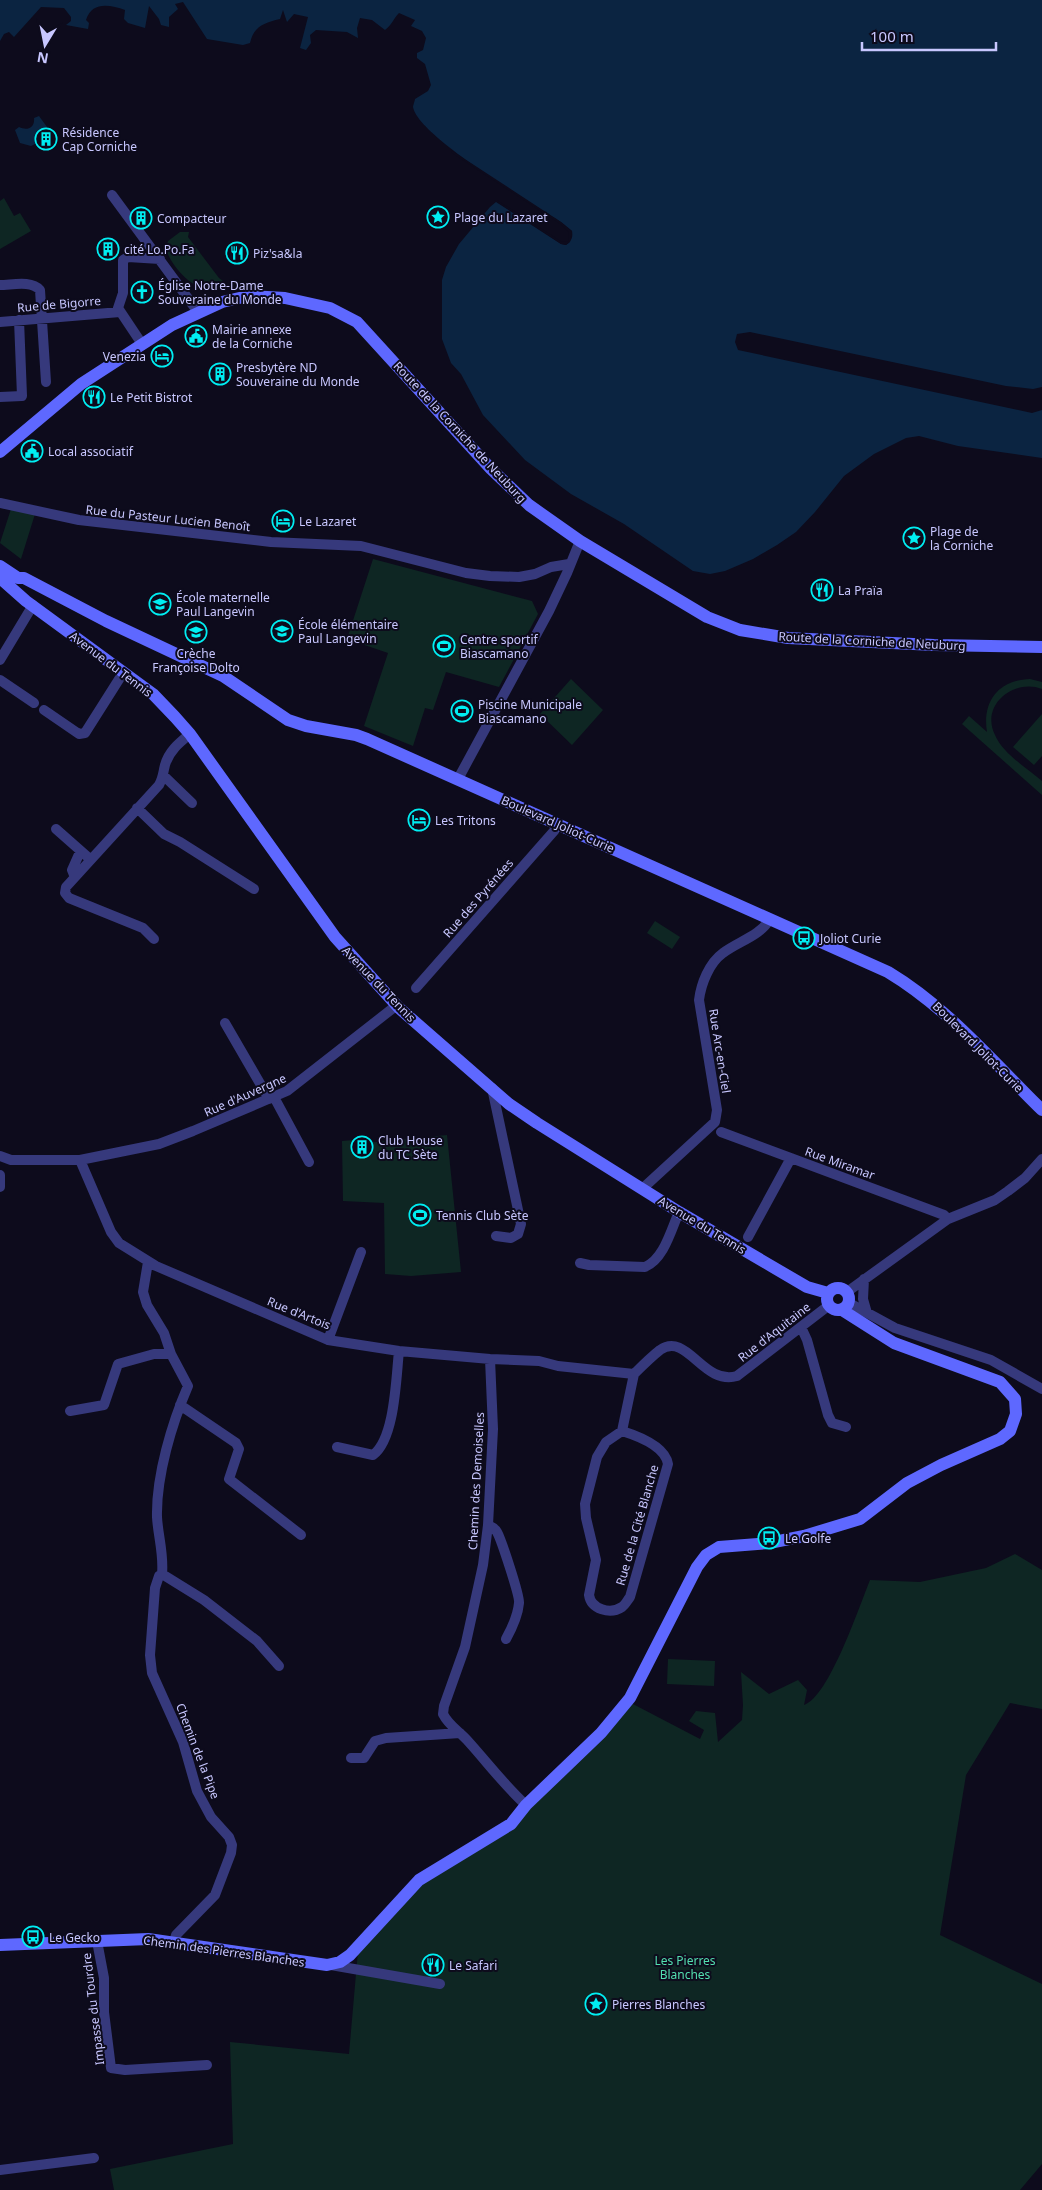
<svg xmlns="http://www.w3.org/2000/svg" width="1042" height="2190" font-family="'Noto Sans',sans-serif">
	<style>
		.green { fill: #0e2623 }
		.water { fill: #0b2441 }
		.pier { fill: #0d0b1c }
		.lines { fill: none; stroke-linecap: round; stroke-linejoin: round }
		.street { stroke: #36397c; stroke-width: 10 }
		.secondary { stroke: #5e68ff; stroke-width: 12 }
		.labels { text-anchor: middle; dominant-baseline: central; stroke-width: 4; stroke-linejoin: round; paint-order: stroke }
		.poi-label { font-size: 12px; fill: #c8c7ff; stroke: #0d0b1c; text-anchor: start }
		.street-label { font-size: 12px; fill: #c8c7ff; stroke: #0d0b1c }
		.park-label { font-size: 12px; fill: #53dfb0; stroke: #0d0b1c }
	</style>
	<rect width="100%" height="100%" fill="#0d0b1c"/>
	<path class="green" d="M4,198L14,216L20,213L31,231L0,249V201Z
		M180,232H189L188,237L219,278L223,281C206,306 171,268 166,249L168,241Z
		M11,509L35,514L21,559L0,543Z
		M373,559L532,601L538,614L499,687L446,672L433,710L425,708L413,746L364,726L388,653L347,639Z
		M571,679L603,710L572,745L540,714Z
		M1030,679L1042,682V689C1014,678 980,705 995,735C1003,754 1027,768 1042,781V795L962,724L969,716L987,732C982,702 998,680 1030,679Z
		M1042,714V756L1034,765L1013,747Z
		M655,921L680,937L672,949L647,933Z
		M447,1135L461,1272L411,1276L385,1274L384,1203L343,1201L342,1141L366,1139V1143Z
		M1015,1554L1042,1570V1709L1010,1703L966,1775L940,1935L1042,1984V2164L1020,2190H114L110,2169L233,2144L230,2042L349,2054L358,1951L422,1883L505,1834L631,1703L700,1739L704,1730L689,1721L696,1711L715,1713L718,1742L742,1720L743,1705L741,1672L769,1694L798,1680L807,1690L804,1705C829,1697 859,1607 870,1580L920,1582L986,1568Z
		M668,1659L715,1661L714,1686L667,1684Z"/>
	<path class="water" d="M0,0H1042V458L958,446L919,436L906,438L874,454L844,476L815,512L796,532L777,545L753,559L725,571L710,574L693,571L624,524L571,494L525,460L483,415L461,374L451,363L442,339V280L446,267L459,244L490,207L496,202L561,244L566,245C572,241 573,237 572,231L561,222C533,204 418,136 413,107C413,106 415,100 415,99L428,91L431,85L425,64L417,58V53L423,50L426,38L422,31L411,26L415,20L399,13C393,19 392,25 385,30L372,20L360,18L357,28L358,38L347,32L316,30L310,35L311,43L306,50L300,48L308,17L294,14L287,22L283,10L280,19C264,23 254,26 250,43L243,45L207,39L183,2L175,4L178,9L169,17V27L161,25L159,19L149,6L145,28L128,23L124,19L125,10C110,5 92,1 86,20L89,23L88,29L66,25L71,21V17L64,8L41,7L14,37L9,32L4,34L0,41Z
		M39,116L47,127L45,139L31,146L20,143L15,130L19,127C27,131 35,128 34,118Z"/>
	<path class="pier" d="M451,150L561,222L572,231L570,242L566,245L561,244L494,200H497L562,242L568,241L569,232L560,224L452,153Z
		M750,332L1006,386L1033,389L1042,387V410L1032,413L738,350L735,342L737,334Z"/>
	<g class="lines">
		<path class="street" d="M112,195L198,312
			M0,285C12,285 31,280 40,290L46,382
			M0,322L120,312
			M142,344L118,308L123,293V260L128,257L160,259
			M0,397L22,396L19,320
			M0,503L79,520L271,542L361,546L466,573L490,576L519,577L535,574L551,567L569,564
			M0,660L33,605
			M0,680L34,703
			M44,710L79,734L85,733L123,673
			M164,776L192,803
			M458,779L549,611L567,573L580,541
			M137,808L164,834L180,842L254,889
			M56,829L90,859
			M74,875L72,870L80,852
			M154,939L143,928L69,898L65,893L66,887L159,785C163,778 163,773 165,765C169,751 179,743 190,734
			M416,988L554,831L558,824
			M225,1023L269,1099
			M492,1088L521,1224L518,1234L511,1238L496,1236
			M274,1097L309,1162
			M721,1132L944,1215L948,1219
			M0,1156L11,1160H80L159,1144L193,1131L287,1091L397,1005
			M80,1160L111,1232L119,1243L156,1266L328,1340L399,1351L490,1359L539,1361L558,1366L634,1374
			M0,1175V1187
			M642,1189L715,1122L717,1110L699,1000C701,984 709,963 723,953C739,941 760,936 770,919
			M748,1237L791,1158
			M148,1262L143,1292L147,1305L164,1333L171,1354L188,1386C172,1423 156,1476 157,1517C158,1536 164,1554 162,1574L159,1576L155,1588L150,1655L152,1673L183,1742L197,1791L211,1817L229,1837L232,1845L231,1853L215,1895L176,1935L174,1942
			M580,1263L589,1265L645,1267C664,1259 671,1230 679,1212
			M864,1279L863,1299L867,1313
			M847,1292L948,1219L995,1200L1008,1191L1025,1178L1042,1159
			M849,1303L895,1328L991,1360L1042,1389
			M801,1327L807,1340L828,1415L832,1423L846,1427
			M328,1340L361,1252
			M490,1359L493,1429L488,1525L483,1565L465,1647L444,1706L443,1714C449,1726 459,1731 467,1740C487,1762 504,1785 526,1805
			M634,1374C642,1366 651,1357 660,1350C687,1331 703,1386 737,1376L828,1306
			M180,1405L236,1443L239,1449L229,1479L301,1535
			M70,1411L104,1405L118,1364L154,1354H171
			M622,1431C638,1436 665,1446 668,1464L630,1597C627,1601 625,1605 622,1607C610,1615 591,1609 589,1595L596,1560L586,1518L585,1504L597,1457L606,1442L622,1431L634,1374
			M337,1447L373,1455C395,1439 396,1378 399,1351
			M488,1525C492,1527 495,1528 497,1532C501,1539 520,1596 519,1603C518,1615 512,1628 506,1639
			M162,1574L204,1600L257,1641L279,1666
			M351,1758H364L375,1741L386,1738L460,1733
			M97,1941L104,1978V2012L111,2068L125,2070L207,2065
			M331,1965L440,1984
			M0,2170L94,2158"/>
		<path class="secondary" d="M0,452L81,384L172,325L222,302L248,296L285,298L330,308L357,322L491,469L529,505L580,541L707,617L740,630L788,638L934,645L1042,647
			M0,566L18,578H24L106,621L223,676L288,720L306,726L356,735L367,739L888,972C948,1008 993,1062 1042,1110
			M0,578L26,601L153,694L175,717L190,734L335,937L399,1008L509,1104L537,1123L679,1212L807,1287L828,1293
			M827 1299a11 11 0 1 1 22 0a11 11 0 1 1-22 0Z
			M0,1945L148,1939L327,1965L340,1962L350,1955L419,1880L511,1824L526,1805L601,1733L630,1698L697,1567L706,1555L719,1547L769,1543L804,1536L860,1519L907,1483L941,1465L1000,1439L1010,1431L1016,1414L1015,1399L1000,1382L894,1343L842,1310"/>
	</g>
	<defs>
		<g id="building-ring" transform="scale(1.125)"><circle r="9.5" fill="#0d0b1c" stroke="#00eef2" stroke-width="1.5"/><path d="M-4-6H4V6H1V3H-1V6H-4ZM-2.5-4.3h1.7v1.8h-1.7ZM.8-4.3h1.7v1.8H.8ZM-2.5-1h1.7V.8h-1.7ZM.8-1h1.7V.8H.8Z" fill="#00eef2"/></g>
		<g id="sight-ring" transform="scale(1.125)"><circle r="9.5" fill="#0d0b1c" stroke="#00eef2" stroke-width="1.5"/><path d="M0-6L1.8-2.2L6-1.7L2.9 1.2L3.7 5.4L0 3.3L-3.7 5.4L-2.9 1.2L-6-1.7L-1.8-2.2Z" fill="#00eef2"/></g>
		<g id="restaurant-ring" transform="scale(1.125)"><circle r="9.5" fill="#0d0b1c" stroke="#00eef2" stroke-width="1.5"/><path d="M-5-6h1v4h1v-4h1v4h1v-4h1v5L-1.5 .5V6h-2V.5L-5-1ZM5-6V6H3V1.5H1.5Q1.5-4 5-6Z" fill="#00eef2"/></g>
		<g id="church-ring" transform="scale(1.125)"><circle r="9.5" fill="#0d0b1c" stroke="#00eef2" stroke-width="1.5"/><path d="M-1.2-6h2.4v3.5h3.3v2.4h-3.3V6h-2.4V-.1h-3.3v-2.4h3.3Z" fill="#00eef2"/></g>
		<g id="civic-ring" transform="scale(1.125)"><circle r="9.5" fill="#0d0b1c" stroke="#00eef2" stroke-width="1.5"/><path d="M-.6-6.5H3V-4.5H.6V-3L4-1V1h2V6H-6V1h2V-1L-.6-3ZM-1.2 2.5V6h2.4V2.5Z" fill="#00eef2"/></g>
		<g id="hotel-ring" transform="scale(1.125)"><circle r="9.5" fill="#0d0b1c" stroke="#00eef2" stroke-width="1.5"/><path d="M-6-4.5h1.5V1H6V5H4.5V3h-9V5H-6ZM-4 0a1.8 1.8 0 1 1 3.6 0ZM.5 0V-2.5h3Q6-2.5 6 0Z" fill="#00eef2"/></g>
		<g id="school-ring" transform="scale(1.125)"><circle r="9.5" fill="#0d0b1c" stroke="#00eef2" stroke-width="1.5"/><path d="M0-5L7-2L0 1L-7-2ZM-4 1L0 2.5L4 1V4Q0 6-4 4Z" fill="#00eef2"/></g>
		<g id="stadium-ring" transform="scale(1.125)"><circle r="9.5" fill="#0d0b1c" stroke="#00eef2" stroke-width="1.5"/><path d="M0-5a6.5 5 0 1 0 0 10a6.5 5 0 1 0 0-10ZM-3.5-1.8h7v3.6h-7Z" fill="#00eef2"/></g>
		<g id="bus-ring" transform="scale(1.125)"><circle r="9.5" fill="#0d0b1c" stroke="#00eef2" stroke-width="1.5"/><path d="M-5-6H5V4H4V6H2V4H-2V6H-4V4H-5ZM-3.5-4V0h7V-4ZM-3.5 1.2v1.5H-2V1.2ZM2 1.2v1.5H3.5V1.2Z" fill="#00eef2"/></g>
	</defs>
	<g fill-rule="evenodd">
		<use href="#building-ring" x="46" y="139"/>
		<use href="#sight-ring" x="438" y="217"/>
		<use href="#building-ring" x="141" y="218"/>
		<use href="#building-ring" x="108" y="249"/>
		<use href="#restaurant-ring" x="237" y="253"/>
		<use href="#church-ring" x="142" y="292"/>
		<use href="#civic-ring" x="196" y="336"/>
		<use href="#hotel-ring" x="162" y="356"/>
		<use href="#building-ring" x="220" y="374"/>
		<use href="#restaurant-ring" x="94" y="397"/>
		<use href="#civic-ring" x="32" y="451"/>
		<use href="#hotel-ring" x="283" y="521"/>
		<use href="#sight-ring" x="914" y="538"/>
		<use href="#restaurant-ring" x="822" y="590"/>
		<use href="#school-ring" x="160" y="604"/>
		<use href="#school-ring" x="282" y="631"/>
		<use href="#school-ring" x="196" y="632"/>
		<use href="#stadium-ring" x="444" y="646"/>
		<use href="#stadium-ring" x="462" y="711"/>
		<use href="#hotel-ring" x="419" y="820"/>
		<use href="#bus-ring" x="804" y="938"/>
		<use href="#building-ring" x="362" y="1147"/>
		<use href="#stadium-ring" x="420" y="1215"/>
		<use href="#bus-ring" x="769" y="1538"/>
		<use href="#bus-ring" x="33" y="1937"/>
		<use href="#restaurant-ring" x="433" y="1965"/>
		<use href="#sight-ring" x="596" y="2004"/>
	</g>
	<g class="labels">
		<g class="poi-label">
			<text x="62" y="132">Résidence<tspan x="62" dy="14">Cap Corniche</tspan></text>
			<text x="454" y="217">Plage du Lazaret</text>
			<text x="157" y="218">Compacteur</text>
			<text x="124" y="249">cité Lo.Po.Fa</text>
			<text x="253" y="253">Piz'sa&amp;la</text>
			<text x="158" y="285">Église Notre-Dame<tspan x="158" dy="14">Souveraine du Monde</tspan></text>
			<text x="212" y="329">Mairie annexe<tspan x="212" dy="14">de la Corniche</tspan></text>
			<text x="146" y="356" text-anchor="end">Venezia</text>
			<text x="236" y="367">Presbytère ND<tspan x="236" dy="14">Souveraine du Monde</tspan></text>
			<text x="110" y="397">Le Petit Bistrot</text>
			<text x="48" y="451">Local associatif</text>
			<text x="299" y="521">Le Lazaret</text>
			<text x="930" y="531">Plage de<tspan x="930" dy="14">la Corniche</tspan></text>
			<text x="838" y="590">La Praïa</text>
			<text x="176" y="597">École maternelle<tspan x="176" dy="14">Paul Langevin</tspan></text>
			<text x="298" y="624">École élémentaire<tspan x="298" dy="14">Paul Langevin</tspan></text>
			<text x="460" y="639">Centre sportif<tspan x="460" dy="14">Biascamano</tspan></text>
			<text x="196" y="653" text-anchor="middle">Crèche<tspan x="196" dy="14">Françoise Dolto</tspan></text>
			<text x="478" y="704">Piscine Municipale<tspan x="478" dy="14">Biascamano</tspan></text>
			<text x="435" y="820">Les Tritons</text>
			<text x="820" y="938">Joliot Curie</text>
			<text x="378" y="1140">Club House<tspan x="378" dy="14">du TC Sète</tspan></text>
			<text x="436" y="1215">Tennis Club Sète</text>
			<text x="785" y="1538">Le Golfe</text>
			<text x="49" y="1937">Le Gecko</text>
			<text x="449" y="1965">Le Safari</text>
			<text x="612" y="2004">Pierres Blanches</text>
		</g>
		<g class="street-label">
			<text transform="translate(59 304) rotate(-5)">Rue de Bigorre</text>
			<text transform="translate(460 432) rotate(47)">Route de la Corniche de Neuburg</text>
			<text transform="translate(168 518) rotate(6)">Rue du Pasteur Lucien Benoît</text>
			<text transform="translate(872 641) rotate(3)">Route de la Corniche de Neuburg</text>
			<text transform="translate(111 664) rotate(37)">Avenue du Tennis</text>
			<text transform="translate(558 824) rotate(24)">Boulevard Joliot-Curie</text>
			<text transform="translate(478 898) rotate(-49)">Rue des Pyrénées</text>
			<text transform="translate(379 984) rotate(46)">Avenue du Tennis</text>
			<text transform="translate(978 1047) rotate(45)">Boulevard Joliot-Curie</text>
			<text transform="translate(720 1051) rotate(81)">Rue Arc-en-Ciel</text>
			<text transform="translate(245 1095) rotate(-24)">Rue d'Auvergne</text>
			<text transform="translate(840 1163) rotate(20)">Rue Miramar</text>
			<text transform="translate(702 1225) rotate(31)">Avenue du Tennis</text>
			<text transform="translate(299 1313) rotate(22)">Rue d'Artois</text>
			<text transform="translate(774 1332) rotate(-38)">Rue d'Aquitaine</text>
			<text transform="translate(476 1481) rotate(-87)">Chemin des Demoiselles</text>
			<text transform="translate(637 1525) rotate(-74)">Rue de la Cité Blanche</text>
			<text transform="translate(198 1751) rotate(69)">Chemin de la Pipe</text>
			<text transform="translate(224 1951) rotate(8)">Chemin des Pierres Blanches</text>
			<text transform="translate(93 2009) rotate(-97)">Impasse du Tourdre</text>
		</g>
		<g class="park-label">
			<text x="685" y="1960">Les Pierres<tspan x="685" dy="14">Blanches</tspan></text>
		</g>
	</g>
	<g transform="translate(45 45) rotate(190)" stroke="#0d0b1c" stroke-width="4" paint-order="stroke">
	<path d="M0-4L9 19L0 12L-9 19Z" fill="#c8c7ff"/>
	<text y="-8" font-size="14" font-weight="bold" text-anchor="middle" fill="#c8c7ff">N</text>
	</g>
	<path d="M862 42v8h134v-8" fill="none" stroke="#c8c7ff" stroke-width="2.5"/>
	<text x="870" y="42" font-size="15" fill="#c8c7ff" stroke="#0d0b1c" stroke-width="4" paint-order="stroke">100 m</text>
</svg>
